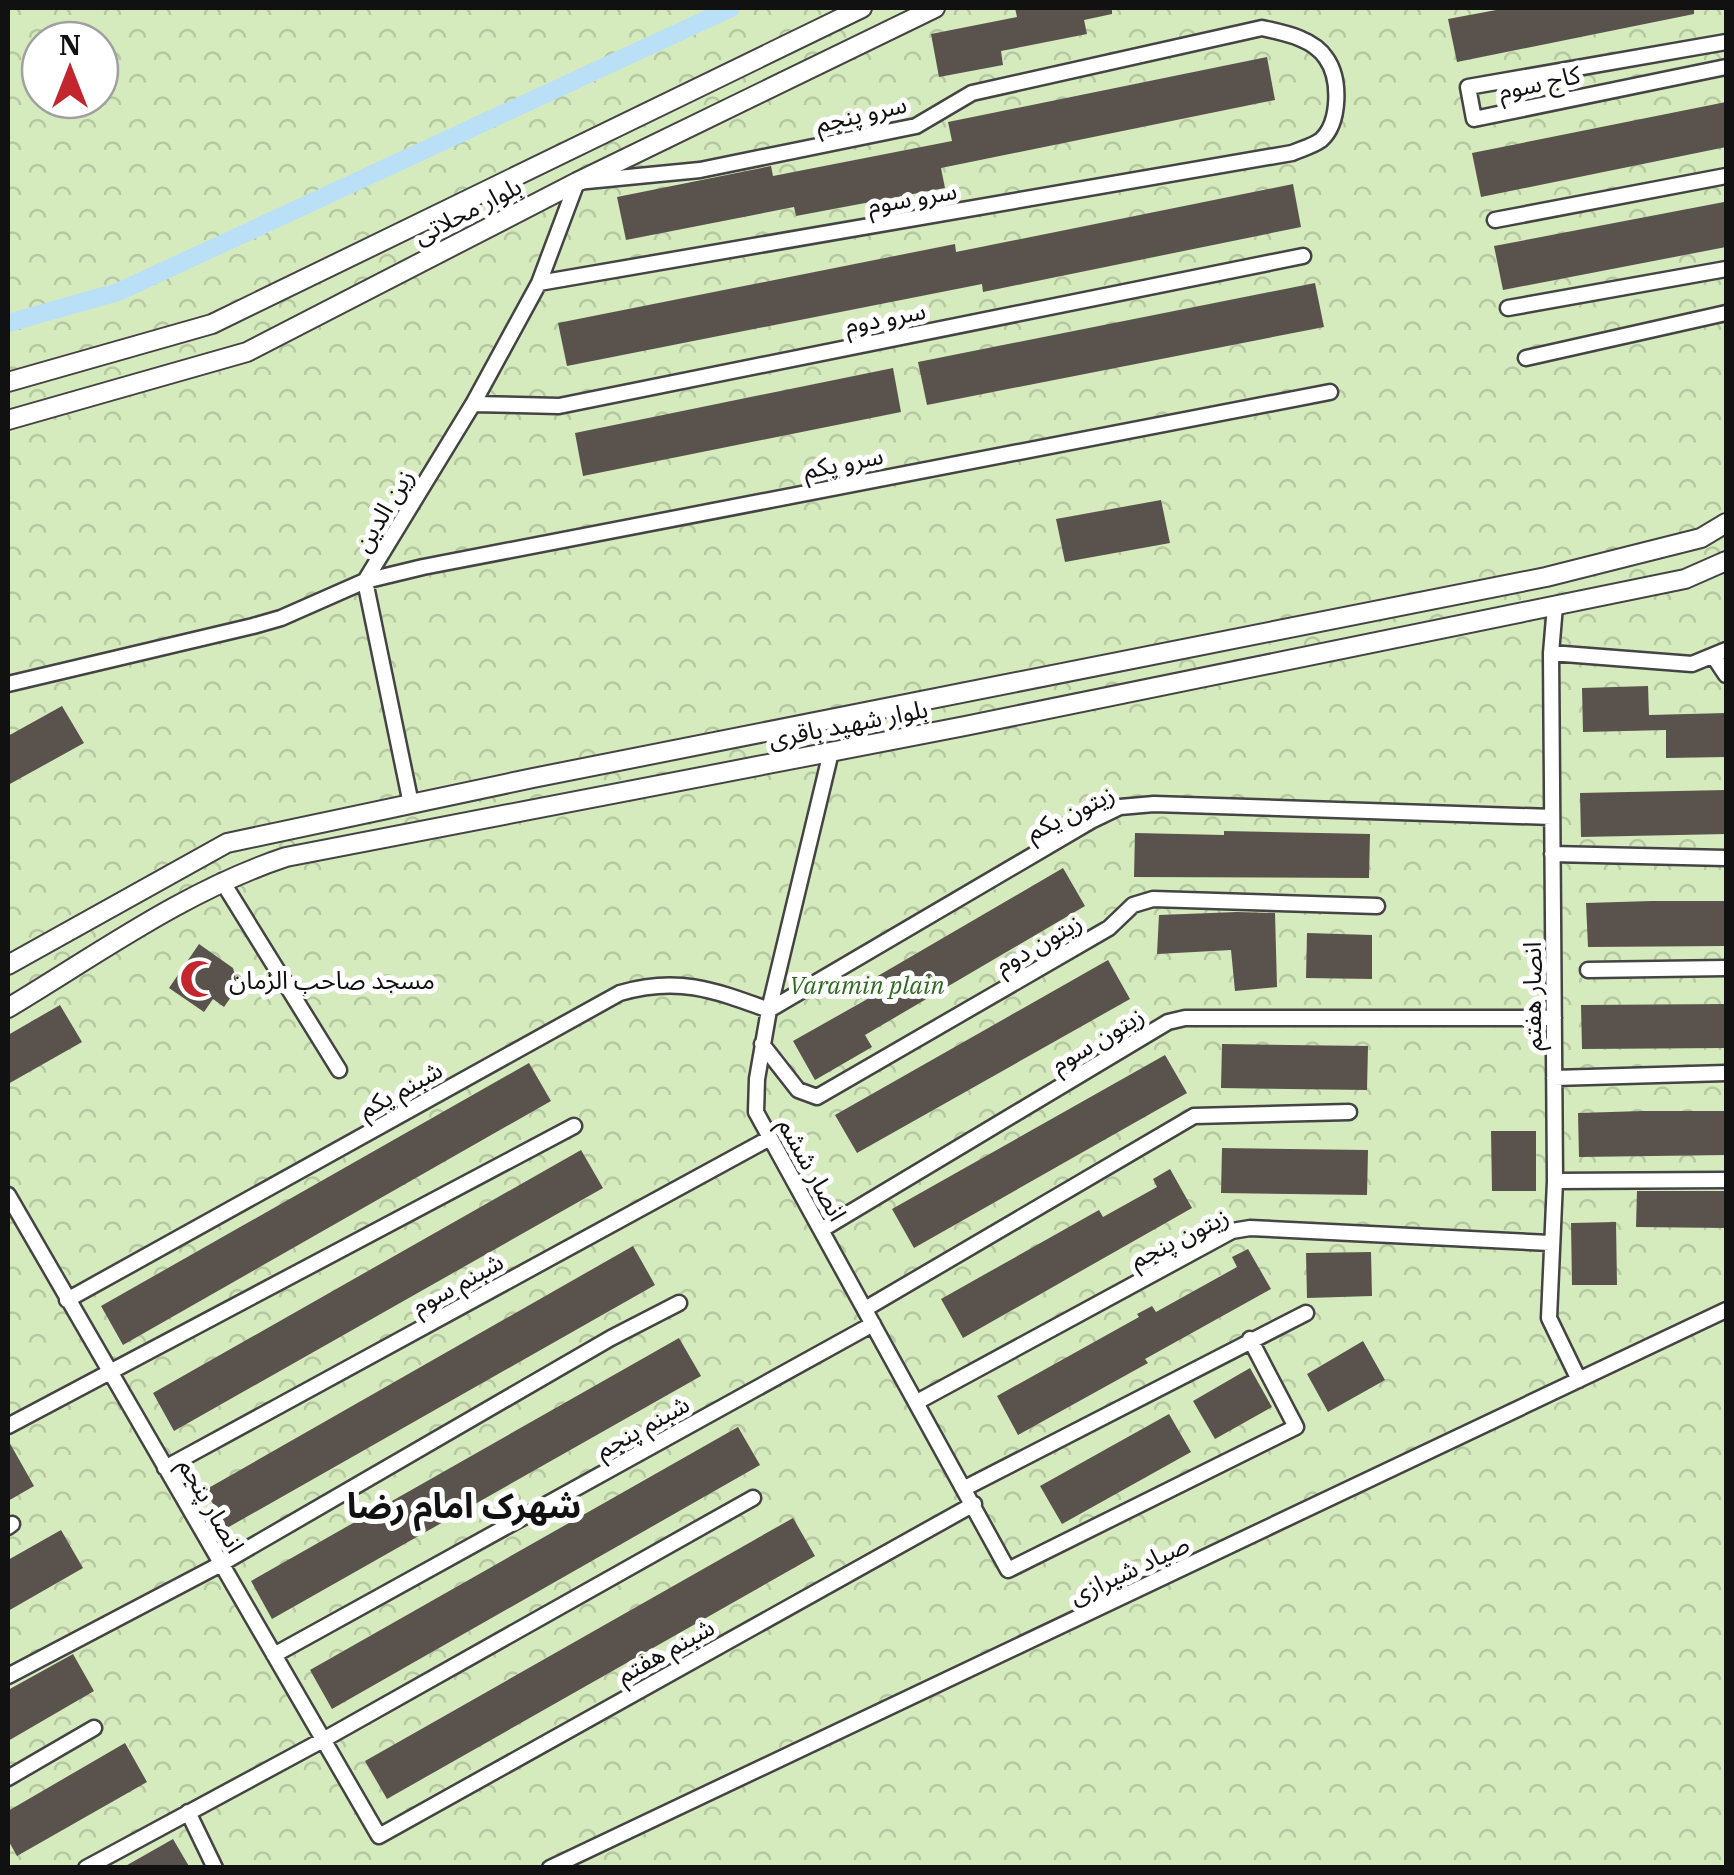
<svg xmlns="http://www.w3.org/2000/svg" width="1734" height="1875" font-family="'IBM Plex Serif','Noto Sans Arabic',serif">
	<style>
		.park { fill: url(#park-crowns); fill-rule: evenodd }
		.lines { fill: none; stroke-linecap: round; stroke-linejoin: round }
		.canal { stroke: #b9e0f7; stroke-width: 18 }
		.building { fill: #5a524d }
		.minor-casing { stroke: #444; stroke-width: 19 }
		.tertiary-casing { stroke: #444; stroke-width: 22 }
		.minor { stroke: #fff; stroke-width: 14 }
		.tertiary { stroke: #fff; stroke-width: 18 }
		.labels { text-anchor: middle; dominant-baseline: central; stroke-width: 10; stroke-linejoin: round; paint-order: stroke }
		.street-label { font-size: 25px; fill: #111; stroke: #fff }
		.poi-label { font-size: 25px; fill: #111; stroke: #fff; text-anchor: start }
		.park-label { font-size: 25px; font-style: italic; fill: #2f6b1f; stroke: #fff }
		.district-label { font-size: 35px; font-weight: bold; fill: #111; stroke: #fff }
	</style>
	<defs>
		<pattern id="park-crowns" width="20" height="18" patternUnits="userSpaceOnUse" patternTransform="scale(2.5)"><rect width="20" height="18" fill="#d5ebbd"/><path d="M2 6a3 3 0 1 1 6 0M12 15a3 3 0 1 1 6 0" fill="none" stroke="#b6c8a1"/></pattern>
	</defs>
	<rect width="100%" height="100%" fill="#fffdf5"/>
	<path class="park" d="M8,8H1726V1867H8ZM40,40H100V100H40Z"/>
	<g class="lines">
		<path class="canal" d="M8,323L118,292L731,8"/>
	</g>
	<path class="building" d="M1015,8H1112V14L1084,20L1087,34L1001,51L1003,65L939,77L931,34L1017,17Z
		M1507,8H1694V14L1457,62L1448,19Z
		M1267,57L1275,100L941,168L945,188L796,216L794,207L626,240L617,197L771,166L773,176L952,141L948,122Z
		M1726,102V147L1481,197L1472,153Z
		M1293,184L1301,227L983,292L982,284L567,366L558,323L955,244L956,252Z
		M1724,202L1726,247L1503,290L1494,246Z
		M1315,283L1324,327L927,405L918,362Z
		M893,368L901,412L583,476L575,433Z
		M1161,500L1170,543L1065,562L1056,519Z
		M1648,686L1649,715L1726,713V757L1666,758V730L1583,732L1582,688Z
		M62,706L84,743L8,785V736Z
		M1726,790V834L1581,837L1580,793Z
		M1224,831L1370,834L1369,878L1134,877L1135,833L1224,835Z
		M1063,868L1085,906L865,1035L872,1047L815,1080L793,1041L871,997L864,984Z
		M1652,901H1726V946L1588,947L1586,903Z
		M1237,912L1275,913L1277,987L1235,991L1231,950L1157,954L1159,915Z
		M1307,933L1372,935V979L1306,978Z
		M199,944L233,968L238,987L224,1007L213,999L204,1012L169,988Z
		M1108,960L1130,999L857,1153L835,1115Z
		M1726,1004V1048L1582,1049L1581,1005Z
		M60,1005L82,1042L8,1084V1035Z
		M1222,1044L1368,1046L1367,1090L1221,1088Z
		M1165,1055L1187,1093L914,1248L892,1209Z
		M529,1063L551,1101L123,1345L101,1306Z
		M1643,1111H1726V1155L1579,1157L1578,1113Z
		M1491,1131H1536V1191H1492Z
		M1222,1148L1368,1150L1367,1195L1221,1193Z
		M581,1150L603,1188L174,1431L153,1393Z
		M1170,1169L1192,1208L963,1338L941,1299L1099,1210L1103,1217L1157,1187L1153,1179Z
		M1637,1191H1726V1228L1636,1227Z
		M1616,1222L1617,1285H1572L1571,1223Z
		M633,1246L655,1285L227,1528L205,1490Z
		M1248,1249L1271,1289L1145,1359L1148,1363L1018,1435L997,1396L1139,1317L1137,1314L1152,1306L1156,1312L1237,1267L1232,1257Z
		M1371,1252L1372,1296L1307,1298L1306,1253Z
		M679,1338L701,1376L272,1619L251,1581Z
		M1363,1341L1385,1380L1328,1412L1307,1374Z
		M1250,1368L1272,1407L1215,1439L1193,1401Z
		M1169,1414L1191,1452L1062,1524L1040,1486Z
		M738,1427L760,1465L332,1709L310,1670Z
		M8,1440L34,1486L8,1501Z
		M793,1518L815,1556L387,1799L365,1761Z
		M61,1530L83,1568L8,1611V1560Z
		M73,1654L94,1691L8,1741V1690Z
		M125,1743L147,1782L17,1856L8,1840V1811Z
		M173,1839L190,1868H122Z"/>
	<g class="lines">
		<g class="minor-casing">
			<path id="minor" d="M1726,42L1468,87L1474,119L1726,67
				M1495,220L1726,176
				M1508,308L1726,269
				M1526,358L1726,313
				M473,404L559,406L1303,256
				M1555,606L1551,653L1555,1181L1549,1318L1579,1380
				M1551,653L1692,664L1726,650
				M1714,657L1726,675
				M8,684L253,626L281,618L365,581L473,404L539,283L577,182L700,170L916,126L972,93L1262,28C1284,33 1313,38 1326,58C1341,79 1340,123 1321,140C1313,146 1301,149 1292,153L539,283
				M831,752L769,1010L757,1079L756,1112L1008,1570L1296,1427L1250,1339
				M411,804L365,581L423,567L1330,392
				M1552,854L1726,858
				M222,881L339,1070
				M1588,970L1726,968
				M762,1044L798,1090L817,1097L1109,928L1133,905L1153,899L1377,906
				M1554,1078L1726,1073
				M1555,1181L1726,1180
				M8,1195L379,1836L974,1504
				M821,1230L1168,1022L1185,1018H1554
				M67,1300L620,993C678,976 714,990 769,1010L1091,821L1120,807L1154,804L1552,817
				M865,1309L1194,1116L1349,1112
				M917,1402L1232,1231L1250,1228L1550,1243
				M8,1426L574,1126
				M165,1468L770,1138
				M965,1488L1306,1313
				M8,1527L12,1524
				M274,1655L873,1324
				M8,1676L221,1564L611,1338L679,1303
				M8,1778L94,1728
				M188,1812L215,1868
				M86,1868L323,1740L753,1498
				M550,1868L1726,1310"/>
		</g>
		<g class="tertiary-casing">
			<path id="tertiary" d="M8,382L212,324L862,8
				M8,420L247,352L577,182L935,8
				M8,965L227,843L533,778L1546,577L1701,538L1726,523
				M8,1008C98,954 186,890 286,857L965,726L1685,579L1726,561"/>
		</g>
		<use href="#minor" class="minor"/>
		<use href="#tertiary" class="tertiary"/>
	</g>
	<defs>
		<g id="mosque-bare" transform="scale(3)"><path d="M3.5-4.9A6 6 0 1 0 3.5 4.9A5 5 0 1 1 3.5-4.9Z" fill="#c4262e" stroke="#fff" stroke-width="2.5" paint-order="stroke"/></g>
	</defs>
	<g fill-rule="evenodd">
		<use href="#mosque-bare" x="199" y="979"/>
	</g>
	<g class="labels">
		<g class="street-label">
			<text transform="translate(1539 82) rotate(-12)">کاج سوم</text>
			<text transform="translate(861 113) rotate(-13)">سرو پنجم</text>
			<text transform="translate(912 197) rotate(-10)">سرو سوم</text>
			<text transform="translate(467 210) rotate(-27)">بلوار محلاتی</text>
			<text transform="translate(885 317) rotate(-11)">سرو دوم</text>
			<text transform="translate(843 462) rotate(-11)">سرو یکم</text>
			<text transform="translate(383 510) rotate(-59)">زین الدین</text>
			<text transform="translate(848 723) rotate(-11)">بلوار شهید باقری</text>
			<text transform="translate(1070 812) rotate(-26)">زیتون یکم</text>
			<text transform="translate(1038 943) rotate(-30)">زیتون دوم</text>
			<text transform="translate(1531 996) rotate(-90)">انصار هفتم</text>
			<text transform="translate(1097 1039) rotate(-31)">زیتون سوم</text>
			<text transform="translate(400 1089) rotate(-29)">شبنم یکم</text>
			<text transform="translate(813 1169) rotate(61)">انصار ششم</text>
			<text transform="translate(1179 1237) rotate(-26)">زیتون پنجم</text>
			<text transform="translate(457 1283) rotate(-29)">شبنم سوم</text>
			<text transform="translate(642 1426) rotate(-29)">شبنم پنجم</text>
			<text transform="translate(212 1505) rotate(60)">انصار پنجم</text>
			<text transform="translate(1129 1569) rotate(-25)">صیاد شیرازی</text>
			<text transform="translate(665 1650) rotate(-29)">شبنم هفتم</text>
		</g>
		<g class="poi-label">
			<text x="229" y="979">مسجد صاحب الزمان</text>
		</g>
		<g class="park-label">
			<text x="867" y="984">Varamin plain</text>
		</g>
		<g class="district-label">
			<text x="464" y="1505">شهرک امام رضا</text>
		</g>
	</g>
	<rect width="1734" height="1875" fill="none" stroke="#111111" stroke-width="20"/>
	<g transform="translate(70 70)"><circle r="48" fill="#ffffff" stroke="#a0a0a0" stroke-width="2.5"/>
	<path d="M0-8L18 38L0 25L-18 38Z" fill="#c4262e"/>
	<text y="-15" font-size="28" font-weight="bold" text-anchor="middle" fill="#111111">N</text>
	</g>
</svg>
